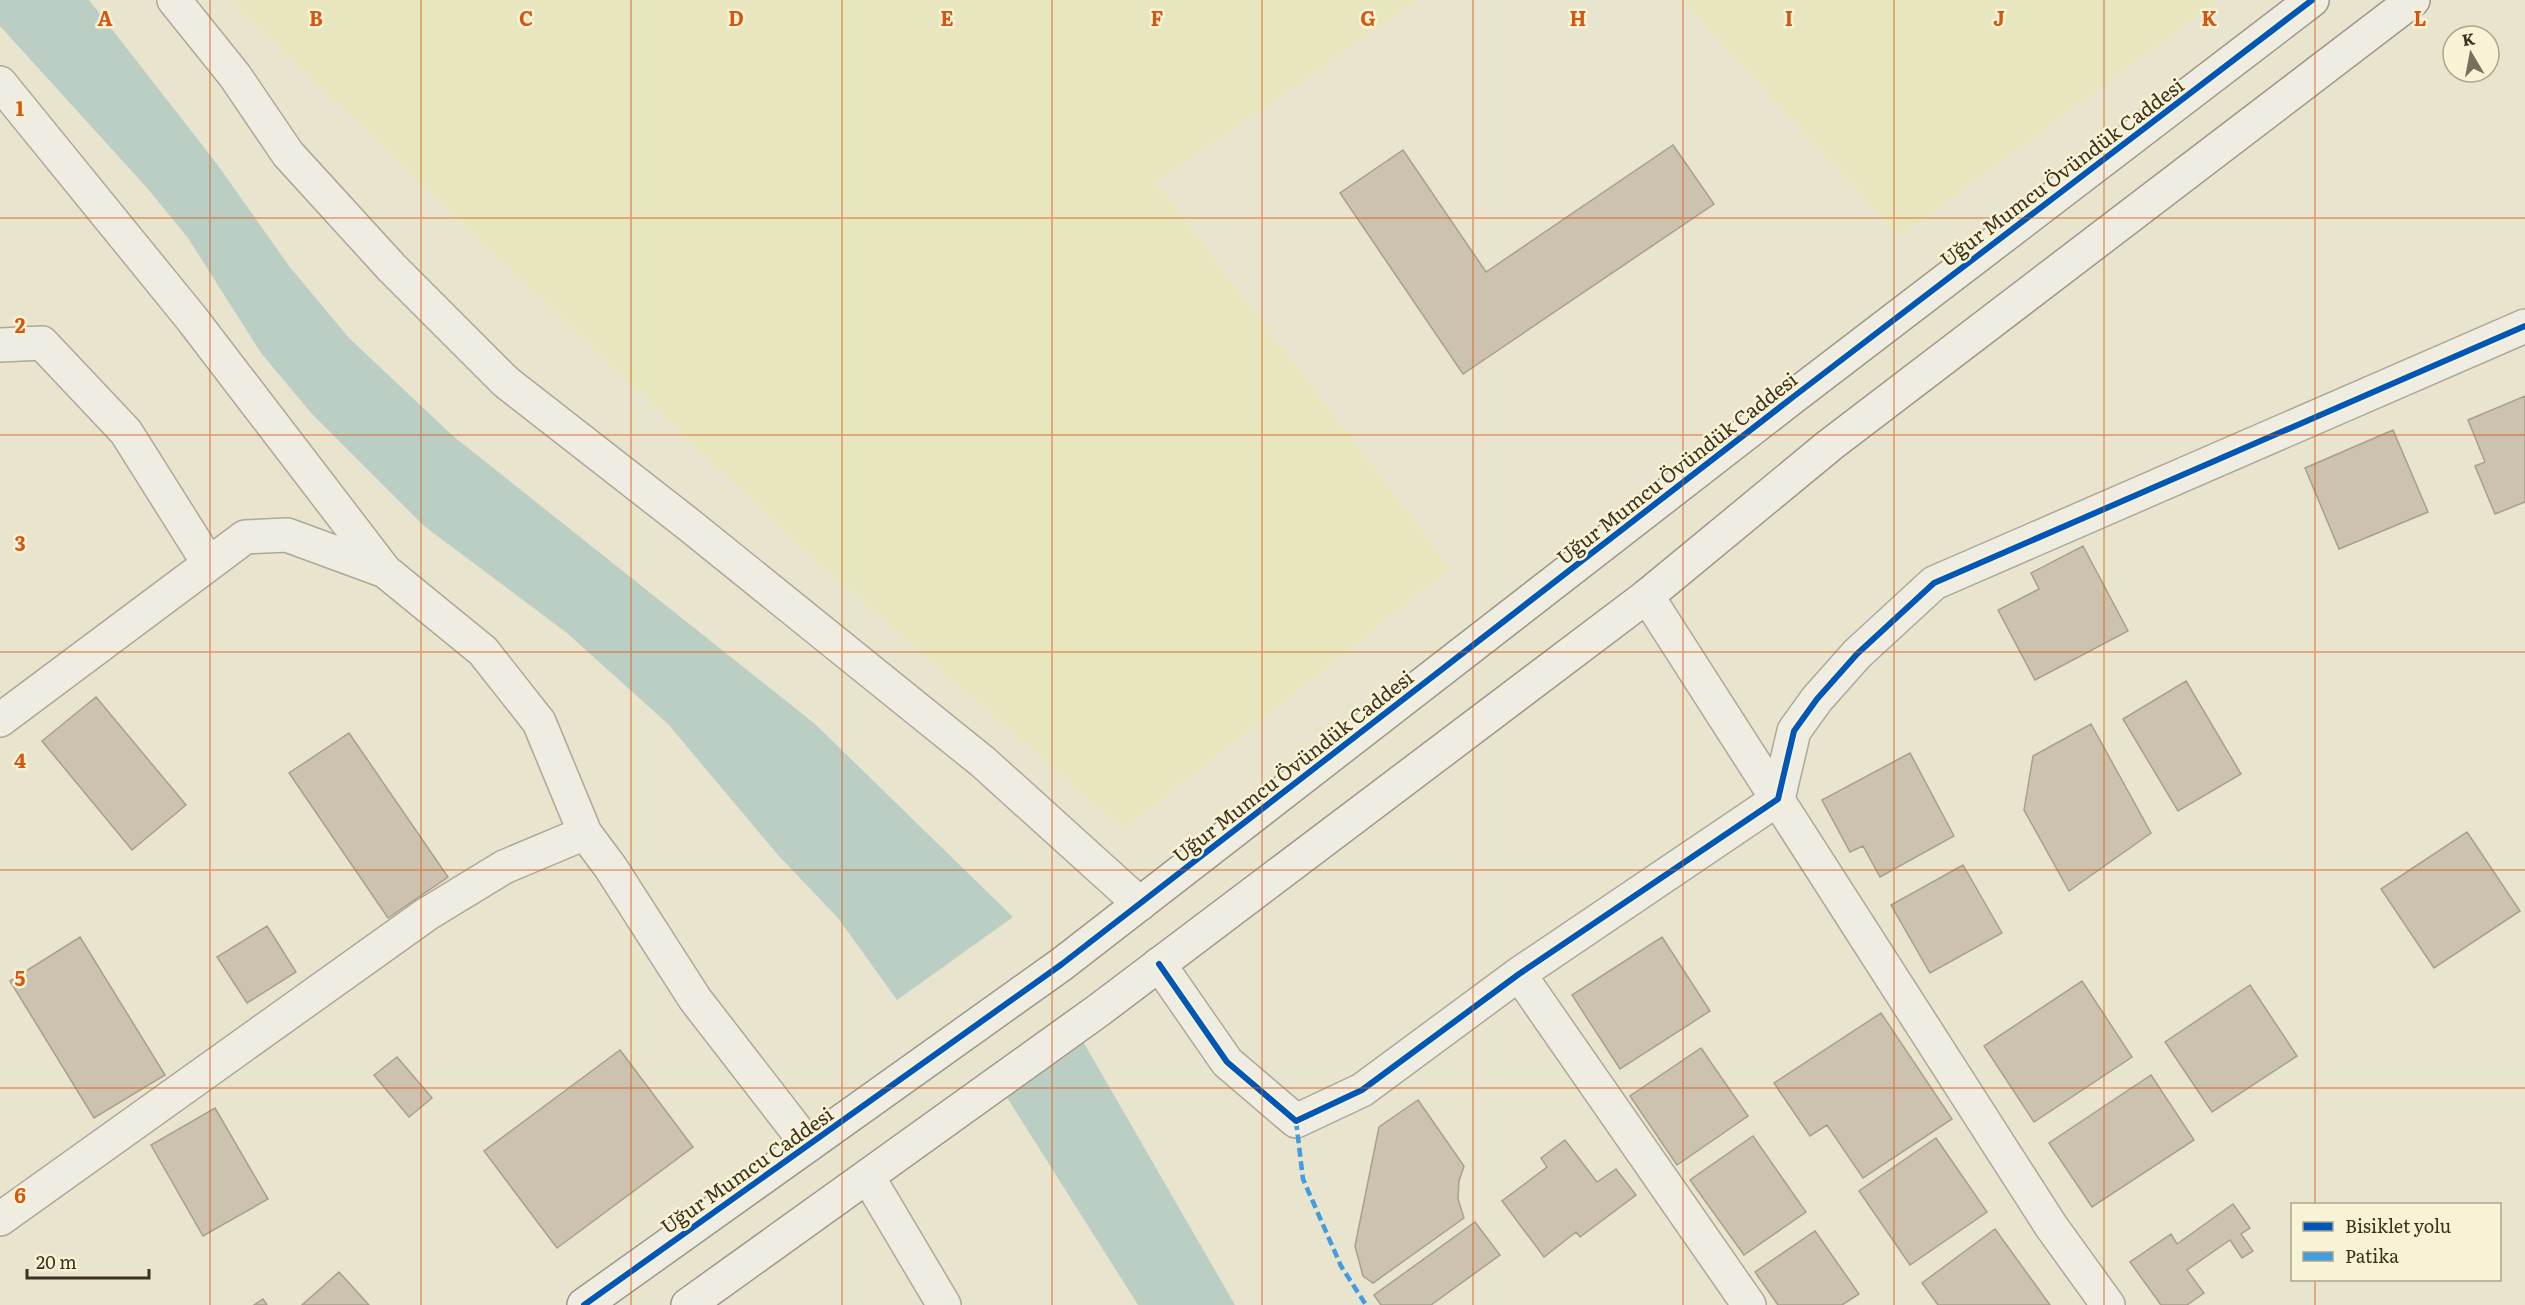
<svg xmlns="http://www.w3.org/2000/svg" width="2525" height="1305" font-family="Literata,serif">
	<style>
		.farmland { fill: #e8e6be }
		.water { fill: #bacec4 }
		.building { fill: #ccc2af; stroke: #a89f8d; stroke-width: 1.5 }
		.lines { fill: none; stroke-linecap: round; stroke-linejoin: round }
		.street-casing { stroke: #ada897; stroke-width: 36 }
		.secondary-casing { stroke: #9d9787; stroke-width: 36 }
		.street { stroke: #efece1; stroke-width: 33 }
		.secondary { stroke: #efece1; stroke-width: 33 }
		.quiet { stroke: #3f9de0; stroke-width: 4.5; stroke-dasharray: 9 4.5; stroke-linecap: butt }
		.cycleway-casing { stroke: #f8f3d5; stroke-width: 10 }
		.cycleway { stroke: #0057b8; stroke-width: 6 }
		.grid { fill: none; stroke: #d7550e; stroke-width: 1.5; stroke-opacity: 0.55 }
		.labels { text-anchor: middle; dominant-baseline: central; stroke-width: 5; stroke-linejoin: round; paint-order: stroke }
		.street-label { font-size: 20px; fill: #3d311e; stroke: #f8f3d5 }
		.grid-label { font-size: 20px; text-anchor: middle; font-weight: bold; fill: #d7550e; stroke: #f8f3d5; stroke-width: 5; stroke-linejoin: round; paint-order: stroke }
	</style>
	<rect width="100%" height="100%" fill="#e8e4ce"/>
	<path class="farmland" d="M229,0H1419L1157,183L1451,568L1124,830L804,551Z
		M1681,0H2219L1900,237Z"/>
	<path class="water" d="M0,0H89L217,164L289,266L349,338L453,436L815,724L1013,917L897,1000L838,918L778,855L668,724L567,633L424,526L312,414L261,353L188,238L148,189L0,26Z
		M1081,1038L1235,1305H1138L1006,1096Z"/>
	<path class="building" d="M1673,145L1714,204L1463,374L1340,193L1403,150L1486,272Z
		M2525,396V502L2495,514L2475,466L2485,462L2468,420Z
		M2393,430L2428,512L2339,549L2305,468Z
		M2083,546L2128,631L2035,680L1998,610L2039,589L2031,573Z
		M2186,681L2241,774L2178,811L2123,719Z
		M96,697L186,805L132,850L42,741Z
		M2091,724L2151,833L2069,891L2024,810L2033,756Z
		M349,733L448,877L388,918L289,773Z
		M1910,753L1954,836L1880,877L1863,846L1850,852L1822,800Z
		M2467,832L2520,911L2434,968L2381,889Z
		M1963,865L2002,933L1930,973L1891,905Z
		M267,926L296,972L247,1003L217,957Z
		M80,937L165,1075L94,1118L10,981Z
		M1662,937L1710,1011L1620,1069L1572,995Z
		M2082,981L2132,1057L2034,1122L1984,1046Z
		M2250,985L2297,1056L2212,1112L2165,1042Z
		M1881,1013L1952,1119L1863,1178L1827,1125L1810,1136L1774,1083Z
		M1701,1048L1748,1116L1677,1165L1630,1096Z
		M620,1050L693,1147L557,1248L484,1151Z
		M397,1057L432,1098L409,1117L374,1075Z
		M2151,1075L2194,1140L2092,1207L2049,1143Z
		M1418,1100L1464,1166L1459,1181L1458,1199L1464,1218L1373,1283L1363,1276L1355,1246L1379,1127Z
		M215,1108L268,1199L203,1236L151,1145Z
		M1753,1136L1806,1212L1744,1255L1690,1180Z
		M1936,1138L1987,1212L1910,1265L1859,1191Z
		M1565,1140L1597,1182L1616,1169L1636,1195L1580,1237L1576,1232L1544,1257L1502,1201L1547,1167L1541,1158Z
		M2233,1204L2250,1228L2241,1234L2253,1251L2242,1258L2230,1240L2187,1270L2204,1293L2187,1305H2161L2130,1262L2171,1234L2177,1244Z
		M1475,1222L1500,1255L1431,1305H1381L1374,1295Z
		M1995,1229L2050,1305H1938L1922,1283Z
		M1815,1231L1859,1294L1842,1305H1778L1755,1272Z
		M339,1272L369,1305H302Z
		M263,1299L267,1305H254Z"/>
	<g class="lines">
		<g class="street-casing">
			<path id="street" d="M174,0L235,76L288,154L392,268L506,382L688,524L983,762L1140,904
				M0,83L192,319L385,571
				M0,345L42,343L126,432L209,564
				M1647,596L2051,1226L2108,1305
				M0,720L245,537L287,535L385,571L483,651L539,722L585,833L611,868L695,999L808,1145
				M1159,964L1227,1062L1296,1121L1362,1090L1519,974L1778,799L1794,731L1817,699L1857,654L1934,583L2525,326
				M1519,974L1749,1305
				M868,1177L944,1305
				M0,1219L427,914L504,867L585,833"/>
		</g>
		<g class="secondary-casing">
			<path id="secondary" d="M584,1305L1062,964L1793,397L2312,0
				M688,1305L1099,1010L1647,596L1830,445L2413,0"/>
		</g>
		<use href="#street" class="street"/>
		<use href="#secondary" class="secondary"/>
		<path class="quiet" d="M1296,1121L1303,1179L1341,1266L1366,1305"/>
		<g class="cycleway-casing">
			<path id="cycleway" d="M1159,964L1227,1062L1296,1121L1362,1090L1519,974L1778,799L1794,731L1817,699L1857,654L1934,583L2525,326
				M584,1305L1062,964L1793,397L2312,0"/>
		</g>
		<use href="#cycleway" class="cycleway"/>
	</g>
	<path class="grid" d="M210,0V1305M421,0V1305M631,0V1305M842,0V1305M1052,0V1305M1262,0V1305M1473,0V1305M1683,0V1305M1894,0V1305M2104,0V1305M2315,0V1204M0,218H2525M0,435H2525M0,652H2525M0,870H2525M0,1088H2525M2315,1280V1305"/>
	<g class="labels">
		<g class="street-label">
			<text transform="translate(2061 171) rotate(-37)">Uğur Mumcu Övündük Caddesi</text>
			<text transform="translate(1676 467) rotate(-38)">Uğur Mumcu Övündük Caddesi</text>
			<text transform="translate(1292 765) rotate(-38)">Uğur Mumcu Övündük Caddesi</text>
			<text transform="translate(746 1169) rotate(-35)">Uğur Mumcu Caddesi</text>
		</g>
	</g>
	<g class="grid-label">
		<text x="105" y="26">A</text>
		<text x="316" y="26">B</text>
		<text x="526" y="26">C</text>
		<text x="736" y="26">D</text>
		<text x="947" y="26">E</text>
		<text x="1157" y="26">F</text>
		<text x="1368" y="26">G</text>
		<text x="1578" y="26">H</text>
		<text x="1789" y="26">I</text>
		<text x="1999" y="26">J</text>
		<text x="2209" y="26">K</text>
		<text x="2420" y="26">L</text>
		<text x="20" y="116">1</text>
		<text x="20" y="333">2</text>
		<text x="20" y="551">3</text>
		<text x="20" y="768">4</text>
		<text x="20" y="986">5</text>
		<text x="20" y="1203">6</text>
	</g>
	<rect x="2291" y="1203" width="210" height="78" fill="#f8f3d5" stroke="#ada58c" stroke-width="1.5"/>
	<rect x="2303" y="1222" width="30" height="9" fill="#0057b8" stroke="#ada58c" stroke-width="1.5"/>
	<text x="2345" y="1233" font-size="18" fill="#3d311e">Bisiklet yolu</text>
	<rect x="2303" y="1252" width="30" height="9" fill="#3f9de0" stroke="#ada58c" stroke-width="1.5"/>
	<text x="2345" y="1263" font-size="18" fill="#3d311e">Patika</text>
	<g transform="translate(2471 54) rotate(350)"><circle r="28" fill="#f8f3d5" stroke="#ada58c" stroke-width="1.5"/>
	<path d="M0-4.5L10 22L0 15L-10 22Z" fill="#79705c"/>
	<text y="-9" font-size="16" font-weight="bold" text-anchor="middle" fill="#3d311e">K</text>
	</g>
	<path d="M27 1269v9h122v-9" fill="none" stroke="#3d311e" stroke-width="3"/>
	<text x="36" y="1269" font-size="18" fill="#3d311e" stroke="#f8f3d5" stroke-width="4.5" paint-order="stroke">20 m</text>
</svg>
